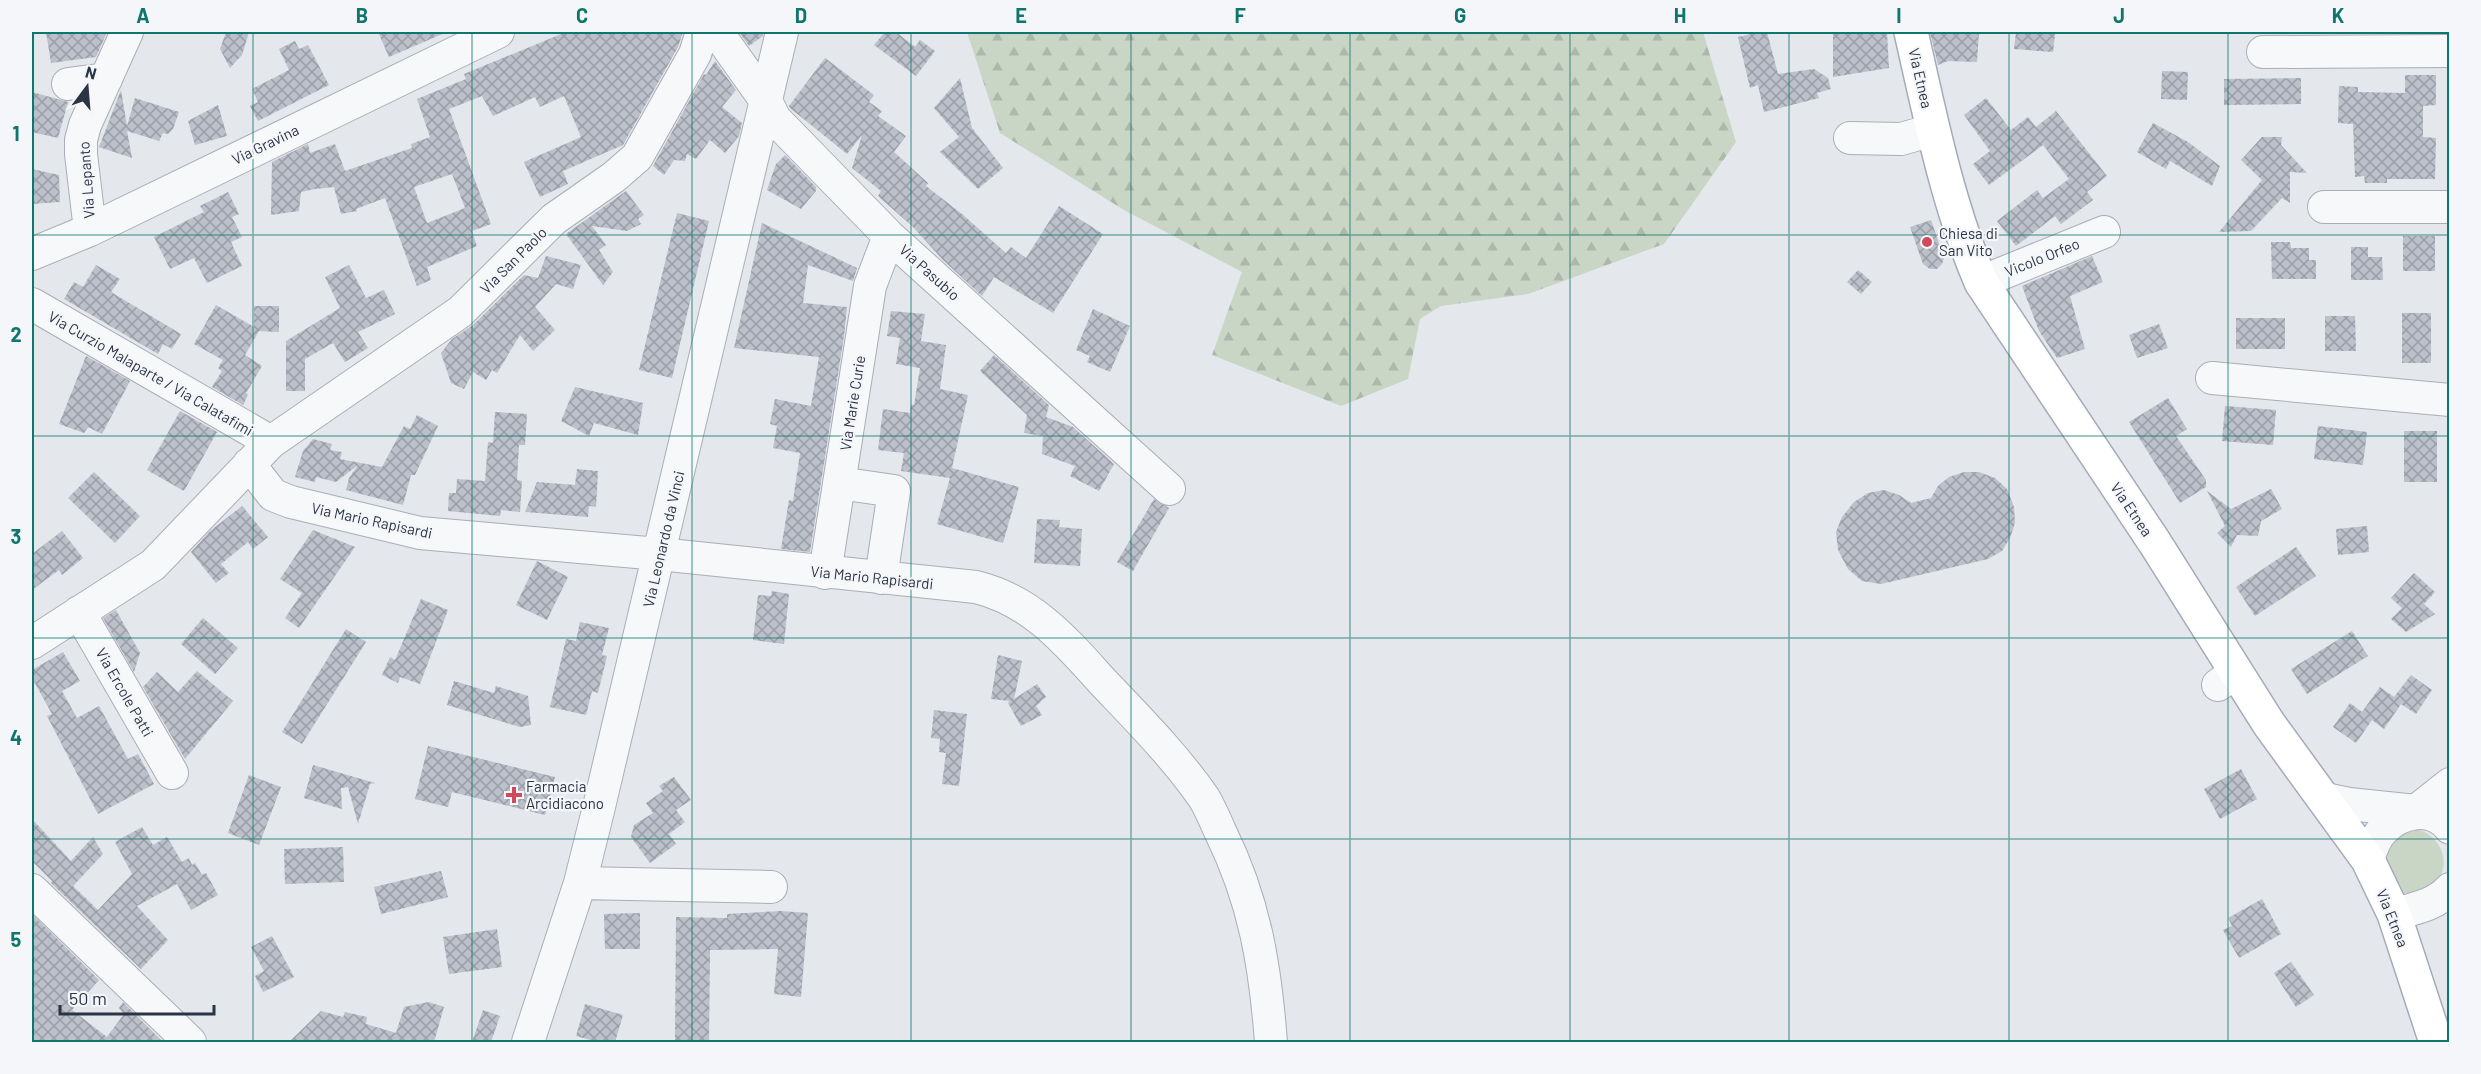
<svg xmlns="http://www.w3.org/2000/svg" width="2481" height="1074" font-family="Barlow,sans-serif">
	<style>
		.grass { fill: #c9d6c5 }
		.forest { fill: url(#forest-firs) }
		.building { fill: url(#building-cross-hatch); fill-rule: evenodd }
		.lines { fill: none; stroke-linecap: round; stroke-linejoin: round }
		.minor-casing { stroke: #a9aeb7; stroke-width: 34 }
		.major-casing { stroke: #a3abb8; stroke-width: 36 }
		.minor { stroke: #f7f8fa; stroke-width: 32 }
		.major { stroke: #fff; stroke-width: 33 }
		.grid { fill: none; stroke: #0f766e; stroke-width: 1.5; stroke-opacity: 0.55 }
		.poi-dot { fill: #d1495b; stroke: #f4f6f9; stroke-width: 2 }
		.labels { text-anchor: middle; dominant-baseline: central; stroke-width: 4.5; stroke-linejoin: round; paint-order: stroke }
		.street-label { font-size: 15px; fill: #2b3445; stroke: #f4f6f9 }
		.poi-label { font-size: 15px; fill: #2b3445; stroke: #f4f6f9; text-anchor: start }
		.neatline { fill: none; stroke: #0f766e; stroke-width: 2 }
		.grid-label { font-size: 20px; text-anchor: middle; font-weight: bold; fill: #0f766e }
	</style>
	<defs>
		<pattern id="forest-firs" width="22" height="20" patternUnits="userSpaceOnUse" patternTransform="scale(1.5)"><rect width="22" height="20" fill="#c9d6c5"/><path d="M5 1l3.5 6h-7zM16 11l3.5 6h-7z" fill="#adb8ab"/></pattern>
		<pattern id="building-cross-hatch" width="8" height="8" patternUnits="userSpaceOnUse" patternTransform="scale(1.5)"><rect width="8" height="8" fill="#bbc0ca"/><path d="M0 0l8 8M0 8l8-8" fill="none" stroke="#989da6"/></pattern>
	</defs>
	<rect width="100%" height="100%" fill="#e4e7ec"/>
	<path class="grass" d="M2411,828C2436,830 2455,860 2436,883C2431,889 2422,892 2416,896L2400,892L2381,854L2389,838Z"/>
	<path class="forest" d="M967,32H1703L1736,142L1664,244L1528,294L1441,306L1420,319L1408,379L1341,406L1212,355L1242,272L1124,210L1000,133Z"/>
	<path class="building" d="M46,32H107L96,57L51,63Z
		M226,32H249L242,55L230,68L220,49Z
		M378,32H447L389,57Z
		M566,32H683L678,47L623,145L563,171L568,184L540,197L524,162L581,137L564,96L540,107L535,97L493,116L482,96L449,109L491,224L472,231L477,246L427,267L431,280L417,286L385,198L356,209L357,211L341,214L334,187L315,189L301,192L299,211L271,215L272,162L308,144L310,153L335,144L345,171L412,148L411,144L430,137L417,99L466,79L464,74ZM452,174L465,208L427,223L414,187Z
		M739,32H764L763,36L749,46Z
		M885,32H896L915,47L920,40L935,51L916,76L874,45Z
		M1760,32H1767L1778,74L1814,69L1828,78L1831,89L1817,93L1819,98L1764,112L1758,85L1750,88L1738,37Z
		M1833,32H1887L1889,68L1833,77Z
		M1930,32H1979L1977,62L1948,61L1938,65Z
		M2016,32L2055,34L2053,52L2014,49Z
		M295,41L299,49L308,45L329,85L258,121L250,106L258,102L252,89L289,70L279,49Z
		M825,58L874,95L869,102L882,111L878,116L906,136L894,152L928,183L926,186L962,214L1006,253L1011,247L1026,258L1059,206L1103,234L1053,313L994,277L982,296L943,260L913,227L878,196L881,191L852,168L862,135L847,154L790,108L789,106Z
		M715,61L736,90L722,107L742,123L739,136L725,153L710,140L696,159L687,154L685,161L674,160L664,175L653,166L704,74L706,75Z
		M2162,71L2188,72L2187,100L2161,99Z
		M2405,75H2436V105L2423,106V137L2436,138L2435,179H2387V183H2365L2364,176L2355,177L2353,124L2338,123L2339,86L2358,87V92L2405,93Z
		M960,78L972,128L1003,168L978,189L940,152L959,137L934,108Z
		M2301,78V104L2224,105V79Z
		M121,90L127,126L135,98L179,112L173,129L168,134L163,133L159,141L127,131L132,158L99,147Z
		M32,92L68,102L58,138L32,132Z
		M1986,98L2011,130L2028,117L2036,127L2056,111L2107,176L2087,192L2093,200L2061,224L2055,216L2016,246L1997,221L2037,190L2043,198L2069,179L2043,145L1989,185L1973,164L1990,151L1964,115Z
		M218,105L227,136L195,145L188,121Z
		M2153,123L2188,142L2220,166L2212,186L2170,161L2166,169L2137,152Z
		M2262,137H2282L2281,145L2307,173L2290,172V203L2282,198L2251,231L2219,232L2262,180L2241,160Z
		M785,155L816,187V191L801,209L767,190L776,164Z
		M32,169L59,175L60,202L32,204Z
		M626,191L644,215L638,219L641,224L627,231L592,226L606,245L599,250L613,272L603,285L566,234Z
		M228,192L239,214L232,217L242,237L231,242L242,266L207,283L194,258L170,269L154,237L204,212L200,206Z
		M677,213L709,221L672,378L639,370Z
		M1931,220L1944,258L1942,264L1937,269H1930L1923,264L1910,227Z
		M762,223L857,268L853,281L808,265L803,303L847,307L844,336L810,552L781,549L789,500L793,501L800,453L773,448L777,426L770,424L775,399L811,406L819,357L734,348Z
		M2403,236H2435V271H2403Z
		M2271,242H2290L2291,248H2309V260H2316V279H2272Z
		M2351,247H2368V257H2382L2383,280H2351Z
		M546,256L581,265L573,289L556,284L535,307L555,330L533,351L520,335L497,373L492,370L486,380L473,372L464,389L451,383L441,353L452,339L473,325L524,275L538,278Z
		M2092,256L2103,282L2070,296L2085,349L2057,358L2039,331L2022,286Z
		M96,265L120,279L111,292L181,334L172,349L163,344L158,354L64,299L74,282L83,287Z
		M349,265L366,298L384,290L395,314L358,332L368,348L345,362L333,343L305,359V391H286V341L340,308L325,277Z
		M1858,270L1872,282L1861,294L1847,282Z
		M216,305L254,327V306H279V332L259,331L245,355L262,366L246,393L248,395L243,405L212,387L222,371L218,368L223,360L194,344Z
		M1093,309L1130,326L1110,372L1087,362L1090,356L1076,350Z
		M891,311L925,314L921,341L946,345L940,389L968,395L952,468L1019,487L1003,543L937,524L950,478L901,471L904,453L878,450L883,409L910,413L911,404L914,405L920,368L896,364L900,338L887,336Z
		M2402,313H2431V363H2402Z
		M2325,316H2355L2356,351H2325Z
		M2236,318H2285V349H2236Z
		M2159,324L2168,348L2137,358L2129,335Z
		M994,355L1049,405L1046,417L1073,427L1114,464L1099,491L1070,476L1075,466L1042,454L1043,436L1024,433L1027,415L980,371Z
		M86,356L130,381L102,434L88,427L84,433L59,424Z
		M575,387L643,403L638,435L594,423L589,436L561,421Z
		M2168,398L2187,429L2176,436L2206,480V487L2180,503L2129,422Z
		M2225,406L2276,410L2273,445L2222,441Z
		M180,411L217,432L184,491L147,470Z
		M495,412L527,414L525,445H519L517,480L522,481L520,512L501,510L500,516L448,511L449,493H456L457,479L485,481L488,442L493,443Z
		M417,415L438,426L415,475H411L403,505L346,490L349,478L358,465L336,482L316,477L315,482L295,477L303,451L313,439L332,444L330,450L342,452L340,459L382,467L404,426L410,429Z
		M2318,426L2367,432L2363,465L2314,459Z
		M2404,431H2437V482H2404Z
		M577,469L598,471L596,507L589,506L588,517L525,512L537,482L575,485Z
		M94,472L140,516L115,543L68,498Z
		M1964,472H1979L1995,478L2007,489L2014,507L2015,523L2010,538L2002,551L1988,559L1881,584L1862,581L1848,569L1838,550L1836,532L1842,517L1854,502L1868,493L1884,490L1899,495L1911,503L1931,498L1938,486L1949,477Z
		M2271,489L2282,509L2261,521L2258,536L2237,535L2231,547L2217,533L2225,526L2207,491L2231,509Z
		M1154,499L1169,508L1133,571L1117,562Z
		M242,506L268,537L253,549L248,542L221,564L229,573L216,583L191,552L210,531Z
		M1037,519L1060,520L1059,527L1082,529L1080,566L1034,563Z
		M2367,526L2369,552L2338,555L2336,529Z
		M313,530L355,547L299,628L285,618L302,593L280,579Z
		M62,531L83,558L62,575L59,570L32,590V554Z
		M2296,547L2316,576L2255,616L2236,587Z
		M537,561L568,577L547,620L516,605Z
		M2414,573L2435,592L2424,604L2435,614L2406,632L2391,619L2402,608L2391,598Z
		M772,591L789,594L784,644L753,640L758,595L771,596Z
		M421,599L448,610L420,684L400,677L398,683L382,675L390,657L395,660Z
		M116,610L140,653L134,672L103,618Z
		M203,618L238,648L215,674L181,644Z
		M580,622L609,628L602,655L607,656L598,693L592,691L586,715L550,707L566,639L576,641Z
		M346,629L366,642L302,744L282,732Z
		M2352,631L2368,656L2307,694L2291,669Z
		M63,652L80,681L62,691L77,718L99,706L128,759L138,754L154,784L98,814L47,716L52,714L32,678V670Z
		M998,655L1022,661L1014,699L1037,684L1046,697L1036,706L1042,715L1021,726L1008,703L1010,701L991,699Z
		M197,671L233,701L185,759L143,687L157,672L178,692Z
		M2411,675L2432,690L2416,714L2401,704L2384,729L2372,720L2356,743L2333,727L2350,703L2362,712L2380,687L2394,697Z
		M454,681L494,693L496,686L528,696L531,725L520,727L447,705Z
		M934,710L967,714L959,786L942,784L946,753L939,752L940,739L931,738Z
		M428,746L555,777L545,815L452,792L448,807L415,799Z
		M313,765L375,783L370,784L358,824L348,787L341,788L342,809L304,798Z
		M2241,769L2257,799L2220,819L2204,789Z
		M249,775L281,787L259,845L228,833Z
		M674,777L691,800L676,810L685,822L669,834L676,844L650,863L631,837L634,825L653,813L646,803L663,791L659,786Z
		M32,819L71,861L93,837L103,854L73,886L98,910L132,874L115,842L142,827L153,845L167,837L182,862L189,858L192,865L195,863L202,875L206,873L218,895L191,910L177,884L137,906L168,940L141,969L51,883L52,881L32,861Z
		M343,847L344,882L285,884L284,849Z
		M441,871L448,897L381,914L374,887Z
		M2262,899L2281,934L2239,958L2223,930L2232,926L2228,918Z
		M781,911L808,913L801,997L774,994L778,949L710,950L709,1042H675L676,917L727,918V914Z
		M640,913V949H605L604,914Z
		M32,914L99,980L72,1010L107,1037L124,1014L119,1008L123,1002L163,1042H32Z
		M497,929L502,967L449,974L443,937Z
		M272,936L294,977L263,992L255,976L264,971L251,947Z
		M2291,962L2314,995L2296,1007L2274,973Z
		M429,1002L444,1007L434,1042H289L321,1011L343,1017L345,1012L367,1017L366,1024L396,1033L404,1007Z
		M585,1004L623,1015L615,1042H598L576,1036Z
		M483,1010L500,1016L491,1042H472Z"/>
	<g class="lines">
		<g class="minor-casing">
			<path id="minor" d="M717,32L766,101L775,119L889,236L1169,489
				M2263,52L2450,51
				M68,84L106,79
				M1850,138L1901,139L1933,130
				M2324,207H2450
				M90,230L81,154V140L85,125L127,32
				M32,254L90,230L498,32
				M1981,282L2104,232
				M32,304L271,442
				M2212,378L2450,400
				M249,464L273,495L291,502L420,533L659,554L976,587C1032,601 1065,640 1102,681C1137,718 1175,756 1204,798C1210,808 1215,820 1220,831C1255,902 1265,965 1271,1042
				M839,483L894,491L881,578
				M825,573L870,286L889,236
				M79,612L172,773
				M32,643L153,565L271,442L460,312L554,219L614,177L637,157L695,54L702,32
				M2218,685L2236,672
				M2325,799L2349,804L2416,811L2450,784
				M2368,860C2371,850 2375,838 2383,830C2401,811 2432,805 2450,828
				M580,883L771,887
				M32,890L190,1042
				M2394,914C2413,909 2436,905 2450,889
				M528,1042L580,883L598,811L782,32"/>
		</g>
		<g class="major-casing">
			<path id="major" d="M1911,32C1930,115 1947,203 1981,282L2155,543L2269,724L2368,860L2394,914L2436,1042"/>
		</g>
		<use href="#minor" class="minor"/>
		<use href="#major" class="major"/>
	</g>
	<path class="grid" d="M253,32V1042M472,32V1042M692,32V1042M911,32V1042M1131,32V1042M1350,32V1042M1570,32V1042M1789,32V1042M2009,32V1042M2228,32V1042M32,235H2450M32,436H2450M32,638H2450M32,839H2450"/>
	<g class="poi-dot">
		<circle cx="1927" cy="242" r="6"/>
		<path d="M511 786h6v6h6v6h-6v6h-6v-6h-6v-6h6z"/>
	</g>
	<g class="labels">
		<g class="street-label">
			<text transform="translate(1921 78) rotate(77)">Via Etnea</text>
			<text transform="translate(265 144) rotate(-26)">Via Gravina</text>
			<text transform="translate(86 180) rotate(-94)">Via Lepanto</text>
			<text transform="translate(2042 257) rotate(-22)">Vicolo Orfeo</text>
			<text transform="translate(513 260) rotate(-45)">Via San Paolo</text>
			<text transform="translate(930 272) rotate(42)">Via Pasubio</text>
			<text transform="translate(151 373) rotate(30)">Via Curzio Malaparte / Via Calatafimi</text>
			<text transform="translate(852 403) rotate(-81)">Via Marie Curie</text>
			<text transform="translate(2132 509) rotate(56)">Via Etnea</text>
			<text transform="translate(372 520) rotate(12)">Via Mario Rapisardi</text>
			<text transform="translate(663 539) rotate(-77)">Via Leonardo da Vinci</text>
			<text transform="translate(872 577) rotate(6)">Via Mario Rapisardi</text>
			<text transform="translate(125 692) rotate(60)">Via Ercole Patti</text>
			<text transform="translate(2393 918) rotate(68)">Via Etnea</text>
		</g>
		<g class="poi-label">
			<text x="1939" y="233">Chiesa di<tspan x="1939" dy="17">San Vito</tspan></text>
			<text x="526" y="786">Farmacia<tspan x="526" dy="17">Arcidiacono</tspan></text>
		</g>
	</g>
	<rect width="2481" height="1074" fill="none" stroke="#f4f6f9" stroke-width="66"/>
	<g transform="translate(87 87) rotate(16)" stroke="#f4f6f9" stroke-width="4.5" paint-order="stroke">
	<path d="M0-4.5L10 22L0 15L-10 22Z" fill="#2b3445"/>
	<text y="-9" font-size="16" font-weight="bold" text-anchor="middle" fill="#2b3445">N</text>
	</g>
	<path d="M60 1005v9h154v-9" fill="none" stroke="#2b3445" stroke-width="3"/>
	<text x="69" y="1005" font-size="18" fill="#2b3445" stroke="#f4f6f9" stroke-width="4.5" paint-order="stroke">50 m</text>
	<rect x="33" y="33" width="2415" height="1008" class="neatline"/>
	<g class="grid-label">
		<text x="143" y="23">A</text>
		<text x="362" y="23">B</text>
		<text x="582" y="23">C</text>
		<text x="801" y="23">D</text>
		<text x="1021" y="23">E</text>
		<text x="1240" y="23">F</text>
		<text x="1460" y="23">G</text>
		<text x="1680" y="23">H</text>
		<text x="1899" y="23">I</text>
		<text x="2119" y="23">J</text>
		<text x="2338" y="23">K</text>
		<text x="16" y="141">1</text>
		<text x="16" y="342">2</text>
		<text x="16" y="544">3</text>
		<text x="16" y="745">4</text>
		<text x="16" y="947">5</text>
	</g>
</svg>
